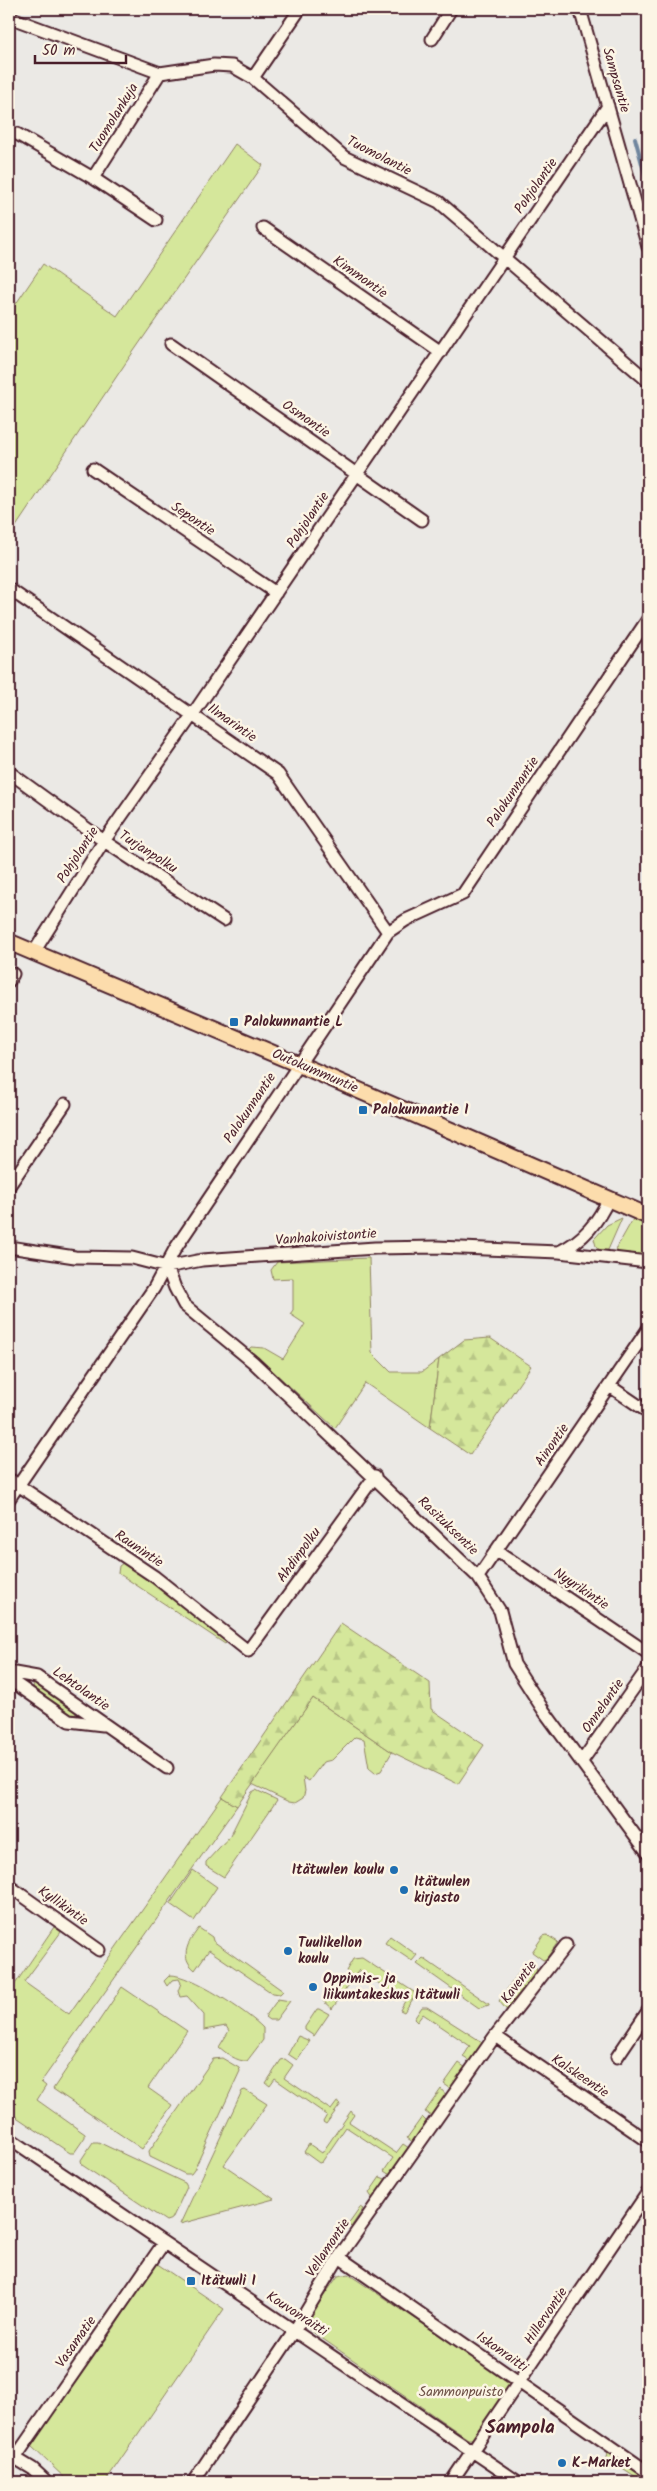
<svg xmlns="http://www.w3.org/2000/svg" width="657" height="2491" font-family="Kalam,sans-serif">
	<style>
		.green { fill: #d5e79b; stroke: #908363 }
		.forest { fill: url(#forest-firs); stroke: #908363 }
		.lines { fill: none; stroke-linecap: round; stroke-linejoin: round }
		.stream { stroke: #70869e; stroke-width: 4 }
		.minor-casing { stroke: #4a1f2b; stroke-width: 15 }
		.major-casing { stroke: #4a1f2b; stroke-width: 19 }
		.minor { stroke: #fcf5e5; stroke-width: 11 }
		.major { stroke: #fcdcac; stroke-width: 15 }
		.poi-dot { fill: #1f6fb2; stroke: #fcf5e5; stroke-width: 2 }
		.labels { text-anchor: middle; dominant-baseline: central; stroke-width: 5; stroke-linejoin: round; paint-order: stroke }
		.street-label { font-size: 14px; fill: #4a1f2b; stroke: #fcf5e5 }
		.poi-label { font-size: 14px; font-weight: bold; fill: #4a1f2b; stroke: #fcf5e5; text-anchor: start }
		.park-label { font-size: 14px; fill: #6d5147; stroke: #fcf5e5 }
		.district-label { font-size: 19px; font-weight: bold; fill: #4a1f2b; stroke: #fcf5e5 }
	</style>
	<defs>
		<pattern id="forest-firs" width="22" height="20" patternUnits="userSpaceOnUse" patternTransform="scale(1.25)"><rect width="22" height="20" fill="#d5e79b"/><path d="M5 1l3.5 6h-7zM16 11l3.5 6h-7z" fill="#b8c686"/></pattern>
	</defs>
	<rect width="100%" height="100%" fill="#ebe9e5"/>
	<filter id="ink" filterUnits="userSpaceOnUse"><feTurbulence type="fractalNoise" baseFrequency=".02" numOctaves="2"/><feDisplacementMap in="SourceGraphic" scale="10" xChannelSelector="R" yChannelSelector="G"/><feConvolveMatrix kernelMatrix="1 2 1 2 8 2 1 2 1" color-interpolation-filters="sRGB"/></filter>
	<g filter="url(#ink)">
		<path class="green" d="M235,144L263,165L127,361L9,537V314L43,264L117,316Z
			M622,1218L608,1250L600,1251L596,1246L594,1239L607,1225Z
			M633,1219L648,1223V1256L618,1252L616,1249Z
			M369,1258L372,1353L391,1372H422L439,1359L430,1428L365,1383L335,1428L249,1349L251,1347L264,1348L283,1359L305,1324L290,1314L293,1310V1278L273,1279L271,1270L277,1262Z
			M123,1563L181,1603L228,1641L225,1644L118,1573L119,1566Z
			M39,1682L74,1706L76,1715H67L34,1690L33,1683Z
			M313,1698L392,1752L381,1771L375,1773L369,1768L364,1739L355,1737L332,1760L323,1762L309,1781L303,1777L305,1791L303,1798L295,1803L289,1802L252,1784Z
			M256,1790L277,1800L224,1877L206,1866V1862L230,1836L252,1792Z
			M222,1797L237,1806L41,2082L46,2086L37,2100L85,2134V2137L74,2153H70L9,2112V1993L54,1927L61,1932L24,1982L69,2014Z
			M193,1870L217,1887L194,1921L170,1904Z
			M199,1928L212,1937L213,1941L283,1991L280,1994L272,1993L209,1950L195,1970C178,1956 189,1941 199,1928Z
			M547,1935L558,1942L546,1959L543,1960L532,1952L543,1936Z
			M390,1936L417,1955L412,1961L385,1943Z
			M362,1958L414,1992L415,1996L404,2012L400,2010L405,2001L359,1970L354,1977L346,1971L353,1959Z
			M423,1958L489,2004V2005L479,2008L417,1964Z
			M529,1963L536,1968L537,1972L510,2014L499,2001L525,1964Z
			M170,1975C190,1974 249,2013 263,2028V2040L247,2061C237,2062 226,2053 219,2047L229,2031L226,2026L204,2030V2015L187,1996L180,1997L178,1991L181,1983L179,1979L172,1980L167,1986L164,1981Z
			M341,1976L350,1983L332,2009L323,2001Z
			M122,1987L187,2031L148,2088L172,2105L142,2149L53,2089Z
			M278,1999L290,2001L276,2020H269L265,2017Z
			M422,2007H427L482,2042V2046L471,2062L463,2057L470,2046L423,2014L417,2022L414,2019Z
			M317,2009H320L329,2014L314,2036L305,2030V2027Z
			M298,2036L310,2041L297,2060L288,2054Z
			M222,2058L239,2068L240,2071L194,2170L191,2174H185L150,2157L149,2151L213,2059Z
			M285,2059L293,2065L284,2078L331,2110L337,2102L341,2104L326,2124L323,2122L327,2115L275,2079L270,2086L266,2083L281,2060Z
			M459,2063L466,2068L453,2088H450L444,2084Z
			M441,2089L447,2096L431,2116L425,2112Z
			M245,2090L267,2104L224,2165L274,2199L180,2224L242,2091Z
			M351,2111L354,2115L349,2122L396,2153L403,2144L409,2148L390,2175L384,2171L393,2158L346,2127L322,2162L319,2163L304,2152L309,2144L322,2153Z
			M422,2117L428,2123L416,2142H413L407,2138Z
			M93,2142H98L185,2183L187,2187L172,2219L166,2221L82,2165L81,2160Z
			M380,2177L388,2180L376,2199H373L369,2193Z
			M360,2207L363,2209L351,2227L348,2224Z
			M156,2263L224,2309L105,2482H69L31,2446L114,2328Z
			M348,2274L509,2381L510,2385L473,2439H468L307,2328L306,2321L338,2276Z
			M608,2453L648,2478V2482H644L607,2458Z"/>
		<path class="forest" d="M490,1338L531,1366L470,1455L430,1428L439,1359L464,1340Z
			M341,1623L430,1683L431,1709L484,1745L458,1784L392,1752L313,1698L237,1806L222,1797Z"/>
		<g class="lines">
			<path class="stream" d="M635,138L648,186"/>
			<g class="minor-casing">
				<path id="minor" d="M580,9L648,247
					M9,17L160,73L214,65L232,66L253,78L344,157L439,202L648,381
					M432,39L451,9
					M253,78L300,9
					M9,134H17L93,178L156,220
					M93,178L160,73
					M263,228L441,352
					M171,344L422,520
					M93,469L276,593
					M9,589L278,774L388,932
					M9,772L104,841L224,920
					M34,952L104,841L193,714L608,106
					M9,981L13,974
					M9,1186L65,1104
					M9,1247L75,1257L132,1258L167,1267L202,1260L375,1248L437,1247L559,1252L648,1262
					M559,1252C584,1240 598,1222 609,1198
					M167,1267L175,1288L184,1305L253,1362L478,1577L500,1611L514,1664L544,1711L648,1853
					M611,1387L648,1412
					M9,1479L155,1577L248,1651L375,1476
					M9,1499L154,1288L175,1249L388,932L406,920L463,894L648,619
					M497,1551L648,1653
					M478,1577L648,1329
					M9,1672L37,1677L167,1768
					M9,1679L69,1721L103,1725
					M582,1761L648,1668
					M9,1886L99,1950
					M495,2036L648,2141
					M617,2057L648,2011
					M9,2138L518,2482
					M339,2257L648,2472
					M10,2455L33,2469L47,2482
					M15,2458L163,2244
					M193,2482L295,2330L339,2257L495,2036L566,1945
					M451,2482L648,2192"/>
			</g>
			<g class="major-casing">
				<path id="major" d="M9,942L298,1064L648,1216"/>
			</g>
			<use href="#minor" class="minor"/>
			<use href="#major" class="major"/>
		</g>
	</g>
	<g class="poi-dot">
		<rect x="229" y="1017" width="10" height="10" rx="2.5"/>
		<rect x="358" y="1105" width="10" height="10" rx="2.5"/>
		<circle cx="394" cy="1870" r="5"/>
		<circle cx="404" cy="1890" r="5"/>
		<circle cx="288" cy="1951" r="5"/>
		<circle cx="313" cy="1987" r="5"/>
		<rect x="186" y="2276" width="10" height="10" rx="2.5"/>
		<circle cx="562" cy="2463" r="5"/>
	</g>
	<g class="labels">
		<g class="street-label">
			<text transform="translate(616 80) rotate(74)">Sampsantie</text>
			<text transform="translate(114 118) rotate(-58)">Tuomolankuja</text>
			<text transform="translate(379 156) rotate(27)">Tuomolantie</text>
			<text transform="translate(536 186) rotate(-55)">Pohjolantie</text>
			<text transform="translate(360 277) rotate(35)">Kimmontie</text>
			<text transform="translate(306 419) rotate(35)">Osmontie</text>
			<text transform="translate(193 519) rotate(34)">Sepontie</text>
			<text transform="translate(308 520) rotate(-56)">Pohjolantie</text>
			<text transform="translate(232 723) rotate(35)">Ilmarintie</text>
			<text transform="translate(513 792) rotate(-56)">Palokunnantie</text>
			<text transform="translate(148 852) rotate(33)">Turjanpolku</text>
			<text transform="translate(78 855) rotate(-57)">Pohjolantie</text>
			<text transform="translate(315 1071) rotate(23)">Outokummuntie</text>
			<text transform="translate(250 1108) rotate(-56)">Palokunnantie</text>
			<text transform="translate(326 1237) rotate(-4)">Vanhakoivistontie</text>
			<text transform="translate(552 1445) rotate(-55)">Ainontie</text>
			<text transform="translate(448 1526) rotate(44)">Rasituksentie</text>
			<text transform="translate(139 1549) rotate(34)">Raunintie</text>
			<text transform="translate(299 1555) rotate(-54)">Ahdinpolku</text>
			<text transform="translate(581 1589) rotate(34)">Nyyrikintie</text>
			<text transform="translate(81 1689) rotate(35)">Lehtolantie</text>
			<text transform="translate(603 1706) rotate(-55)">Onnelantie</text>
			<text transform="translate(63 1906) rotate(35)">Kyllikintie</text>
			<text transform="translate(519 1982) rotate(-53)">Kaventie</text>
			<text transform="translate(580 2076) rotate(34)">Kalskeentie</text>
			<text transform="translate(328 2248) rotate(-56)">Vellamontie</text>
			<text transform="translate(297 2314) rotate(33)">Kouvonraitti</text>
			<text transform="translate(546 2316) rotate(-56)">Hillervontie</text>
			<text transform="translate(76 2342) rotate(-55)">Vasamatie</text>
			<text transform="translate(502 2352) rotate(35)">Iskonraitti</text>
		</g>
		<g class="poi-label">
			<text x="244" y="1022">Palokunnantie L</text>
			<text x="373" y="1110">Palokunnantie I</text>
			<text x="384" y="1870" text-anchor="end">Itätuulen koulu</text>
			<text x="414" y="1882">Itätuulen<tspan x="414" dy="16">kirjasto</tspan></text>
			<text x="298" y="1943">Tuulikellon<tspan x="298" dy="16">koulu</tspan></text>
			<text x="323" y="1979">Oppimis- ja<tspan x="323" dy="16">liikuntakeskus Itätuuli</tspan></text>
			<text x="201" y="2281">Itätuuli I</text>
			<text x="572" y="2463">K-Market</text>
		</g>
		<g class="park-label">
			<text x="461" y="2392">Sammonpuisto</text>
		</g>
		<g class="district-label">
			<text x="520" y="2428">Sampola</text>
		</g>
	</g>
	<rect width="657" height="2491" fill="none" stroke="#fcf5e5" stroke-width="30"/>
	<rect x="15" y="15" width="627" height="2461" fill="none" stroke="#4a1f2b" stroke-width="2" filter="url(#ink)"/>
	<path d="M35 55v8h91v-8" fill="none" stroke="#4a1f2b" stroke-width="2.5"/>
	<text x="42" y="55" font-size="15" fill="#4a1f2b" stroke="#fcf5e5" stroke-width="4" paint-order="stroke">50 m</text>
</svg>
